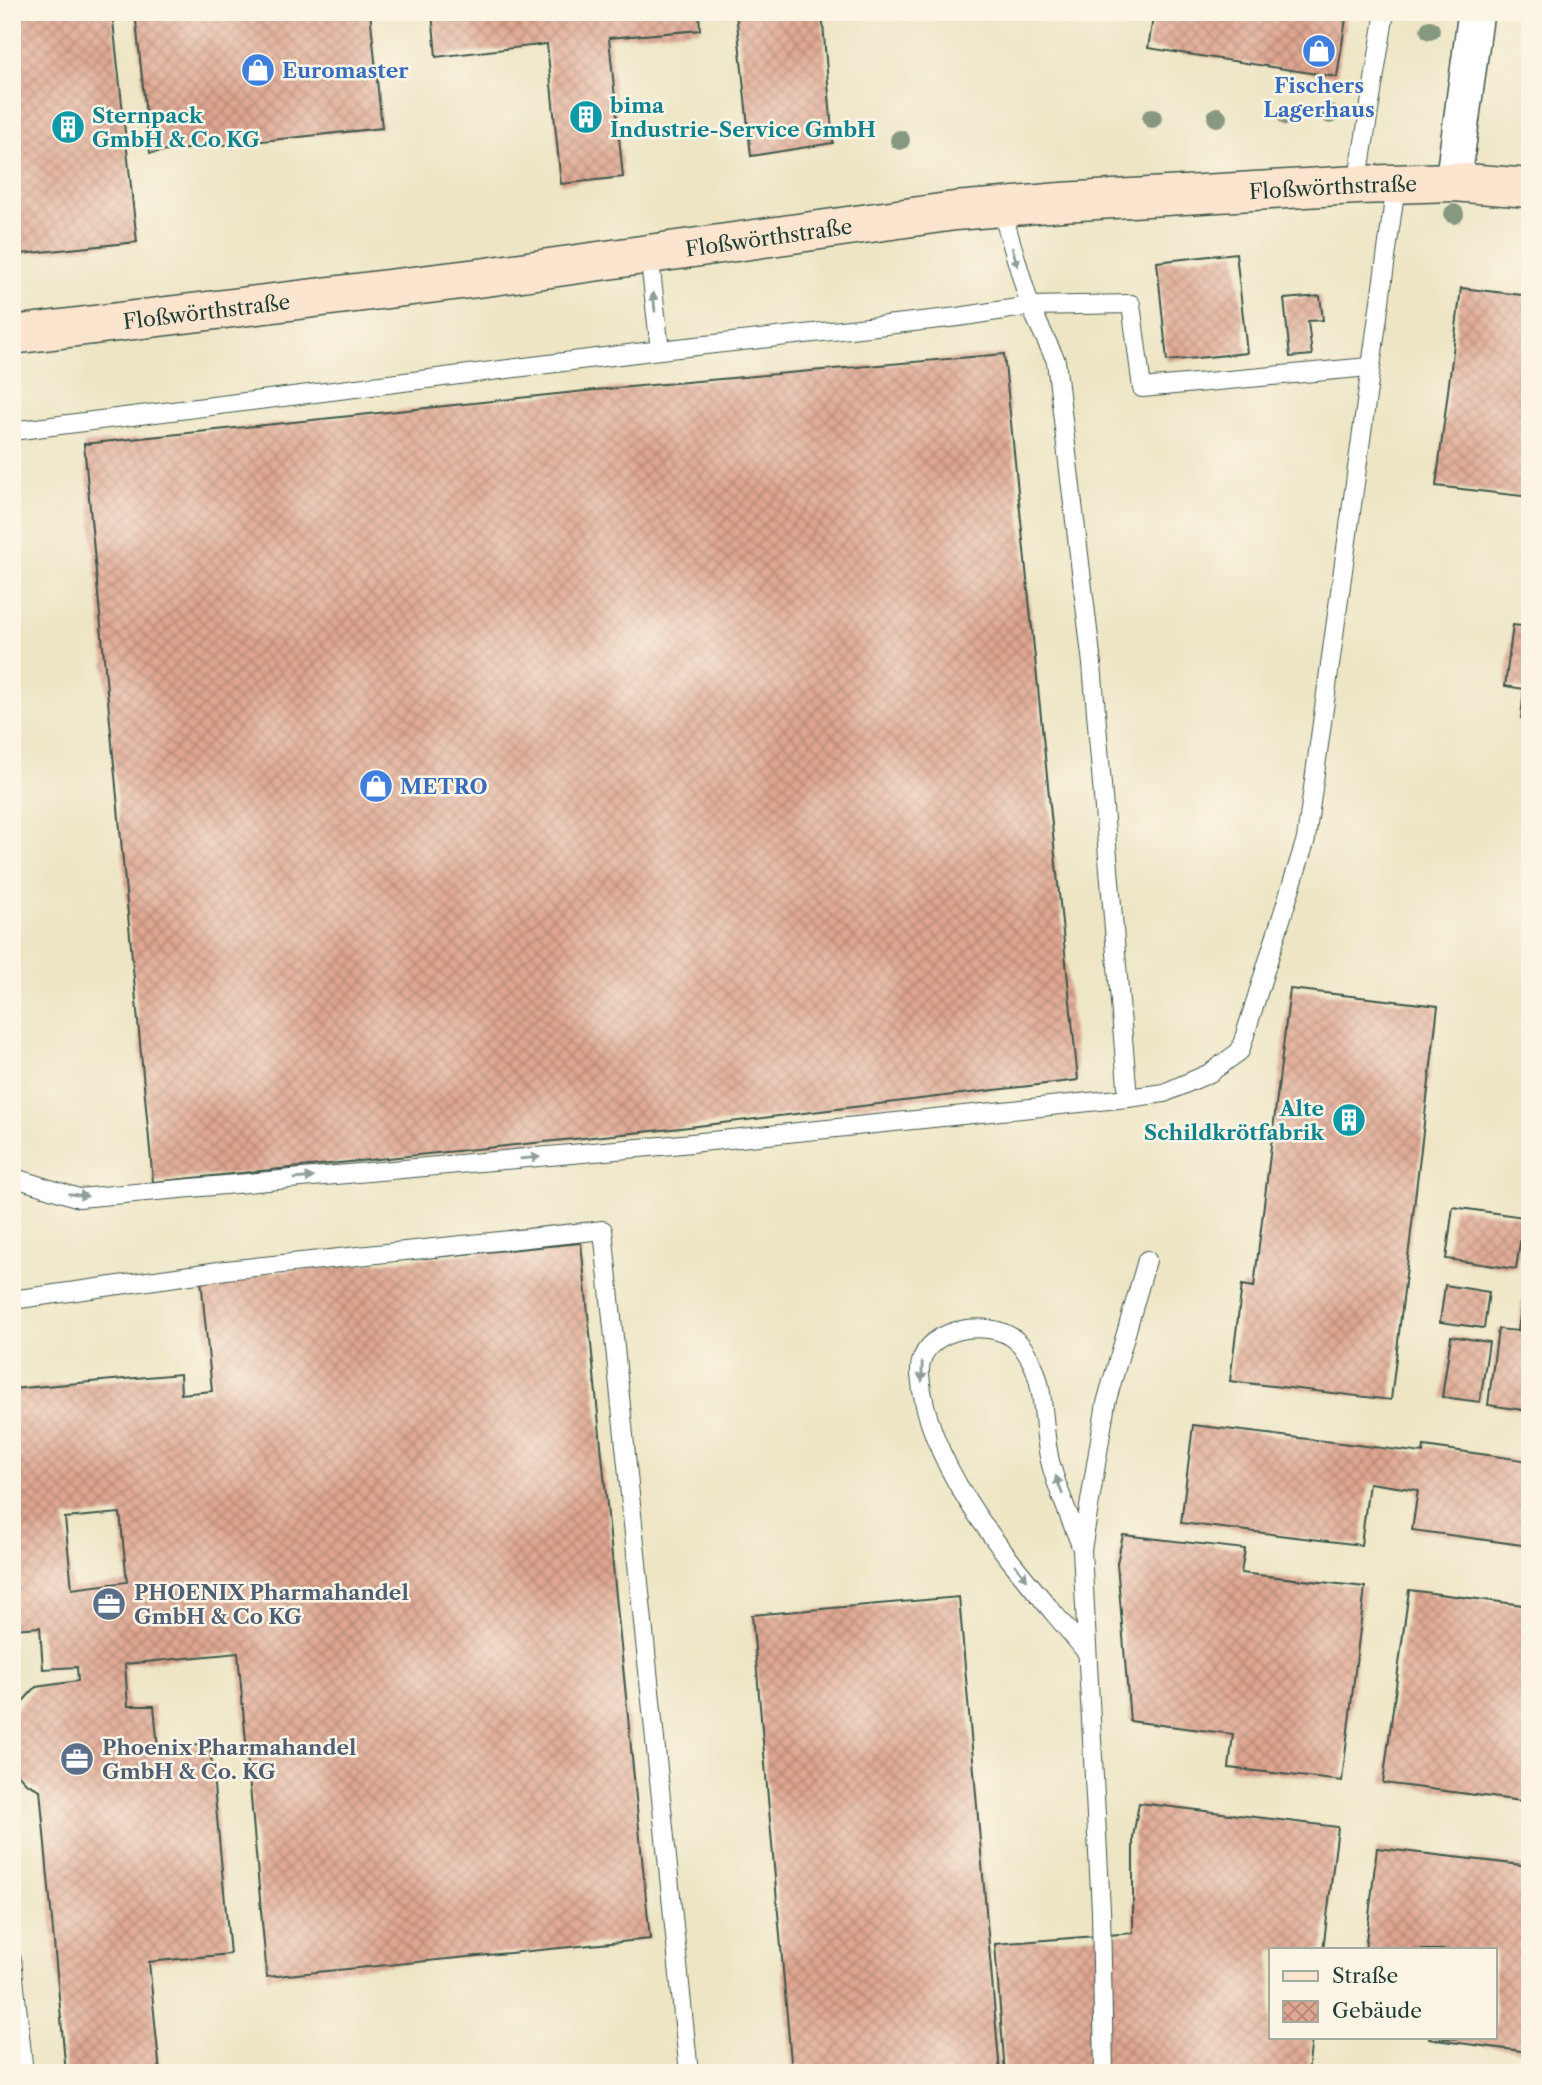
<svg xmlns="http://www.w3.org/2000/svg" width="1542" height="2085" font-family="'Libre Caslon Text',serif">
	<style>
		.building { fill: url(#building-cross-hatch); fill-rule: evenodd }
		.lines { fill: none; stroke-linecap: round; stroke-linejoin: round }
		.lane-casing { stroke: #3e564a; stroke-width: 20 }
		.street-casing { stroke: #3e564a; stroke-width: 38 }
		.secondary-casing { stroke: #3e564a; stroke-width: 41 }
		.lane { stroke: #fff; stroke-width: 18 }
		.street { stroke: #fff; stroke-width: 35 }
		.secondary { stroke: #fce5cf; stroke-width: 38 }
		.tree { fill: #869980 }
		.oneway { fill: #8f9e9a }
		.labels { text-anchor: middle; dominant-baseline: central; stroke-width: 5; stroke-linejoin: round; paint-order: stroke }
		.shop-label { font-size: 21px; font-weight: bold; fill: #366cbe; stroke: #fcf5e5; text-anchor: start }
		.culture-label { font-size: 21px; font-weight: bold; fill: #0d838f; stroke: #fcf5e5; text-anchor: start }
		.street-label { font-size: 21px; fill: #1f3d34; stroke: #fcf5e5 }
		.service-label { font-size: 21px; font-weight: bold; fill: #4e5e75; stroke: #fcf5e5; text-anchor: start }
	</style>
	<defs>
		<pattern id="building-cross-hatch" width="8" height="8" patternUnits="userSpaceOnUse" patternTransform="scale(1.75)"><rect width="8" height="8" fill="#dfa691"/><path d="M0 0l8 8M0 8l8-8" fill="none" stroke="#b48877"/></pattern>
	</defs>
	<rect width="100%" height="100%" fill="#fcf5e5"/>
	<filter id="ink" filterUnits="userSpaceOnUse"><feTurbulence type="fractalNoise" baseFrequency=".0143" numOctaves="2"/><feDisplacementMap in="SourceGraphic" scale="14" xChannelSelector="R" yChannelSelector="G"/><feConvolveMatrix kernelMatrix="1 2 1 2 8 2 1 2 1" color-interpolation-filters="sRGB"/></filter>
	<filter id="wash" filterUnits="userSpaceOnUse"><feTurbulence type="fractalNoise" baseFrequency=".00686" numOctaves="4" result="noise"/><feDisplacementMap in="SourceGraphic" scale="28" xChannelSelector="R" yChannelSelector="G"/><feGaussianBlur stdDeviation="1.57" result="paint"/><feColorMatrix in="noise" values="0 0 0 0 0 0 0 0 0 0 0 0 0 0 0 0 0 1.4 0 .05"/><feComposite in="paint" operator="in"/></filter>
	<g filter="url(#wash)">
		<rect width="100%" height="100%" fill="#ede5c4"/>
		<g id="blocks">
			<path class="building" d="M12,12H112L137,242L12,255Z
				M135,12H370L382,128L150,153Z
				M432,12H699L700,30L609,38L623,177L561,184L547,44L436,57Z
				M736,12H822L833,143L751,156Z
				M1154,12H1347L1337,77L1148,48Z
				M1236,253L1247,353L1167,361L1157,262Z
				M1461,288L1530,296V333L1523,388H1530V497L1436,486Z
				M1320,296L1323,320L1308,321L1312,355L1290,357L1284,299Z
				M1004,354L1078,1080L672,1129L153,1182L84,444L595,390Z
				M1513,625L1530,627V719L1521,718L1524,689L1505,686Z
				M1290,989L1438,1006L1391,1400L1230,1381L1242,1285L1254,1287Z
				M1453,1207L1524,1217L1516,1269L1446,1259Z
				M581,1243L650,1939L267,1977L238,1653L125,1664L128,1706H154L158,1749L210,1744L230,1954L149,1962L160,2073H66L40,1790L26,1783L12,1768V1713L36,1687L78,1681L77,1667L43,1669L40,1627L12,1629V1389L180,1374L181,1394L212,1391L201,1279ZM120,1513L127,1582L72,1589L65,1518Z
				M1445,1285L1489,1292L1484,1328L1440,1322Z
				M1522,1300L1530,1301V1411L1488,1405L1498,1329L1518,1331Z
				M1451,1336L1489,1342L1480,1402L1442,1397Z
				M1193,1425L1423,1453L1424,1446L1530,1461V1546L1412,1530L1418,1490L1369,1483L1361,1545L1181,1523Z
				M1123,1535L1245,1549L1241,1573L1365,1587L1342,1781L1229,1768L1233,1734L1130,1721L1117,1563Z
				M1409,1590L1530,1606V1802L1383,1783Z
				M959,1597L1000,2073H792L752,1615Z
				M1139,1803L1338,1827L1323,1950H1271V2038H1312L1308,2073H1005L995,1944L1133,1933V1837Z
				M1377,1848L1530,1866V2052L1428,2039L1495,2038V1950H1365Z"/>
		</g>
	</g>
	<g filter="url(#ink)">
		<use href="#blocks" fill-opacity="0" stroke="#3e564a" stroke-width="2"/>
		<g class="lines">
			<g class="lane-casing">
				<path id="lane" d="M1357,185L1385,12
					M1001,208L1030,306L1056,361L1092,664L1128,1098
					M649,253L660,350
					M12,431L660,350L958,317L1030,306L1131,304L1142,388L1369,367
					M12,1177L79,1198L672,1145L1128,1098L1164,1093L1210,1073L1240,1051L1306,839L1396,185
					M12,1300L226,1270L603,1230L689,2073
					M1081,1546C1071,1519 1057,1490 1050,1461C1043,1433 1045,1393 1034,1367C1031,1360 1023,1346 1017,1341C989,1316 916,1328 920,1375C929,1480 1024,1575 1087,1653
					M12,1959L24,2073
					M1104,2073L1101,1910L1082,1550L1106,1403L1147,1260"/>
			</g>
			<g class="street-casing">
				<path id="street" d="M1453,182L1476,12"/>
			</g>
			<g class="secondary-casing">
				<g id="secondary">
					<path id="s1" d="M12,335L486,277L955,211L1061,202L1357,185L1453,182L1530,188"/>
				</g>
			</g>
			<use href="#lane" class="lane"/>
			<use href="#street" class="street"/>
			<use href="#secondary" class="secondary"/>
		</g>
		<g class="tree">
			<circle cx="1430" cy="30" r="10"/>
			<circle cx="1330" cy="114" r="10"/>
			<circle cx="1287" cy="116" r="10"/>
			<circle cx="1217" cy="117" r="10"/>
			<circle cx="1152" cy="118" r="10"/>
			<circle cx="900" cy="140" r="10"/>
			<circle cx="1454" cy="214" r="10"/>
		</g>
		<defs><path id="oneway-solid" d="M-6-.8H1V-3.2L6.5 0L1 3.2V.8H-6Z" transform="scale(1.75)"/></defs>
		<g class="oneway">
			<use href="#oneway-solid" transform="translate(1015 257) rotate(74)"/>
			<use href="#oneway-solid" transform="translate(654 302) rotate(-96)"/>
			<use href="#oneway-solid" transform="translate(530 1158) rotate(-5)"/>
			<use href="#oneway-solid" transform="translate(304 1178) rotate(-5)"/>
			<use href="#oneway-solid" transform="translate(78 1195) rotate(8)"/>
			<use href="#oneway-solid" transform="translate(922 1372) rotate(91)"/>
			<use href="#oneway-solid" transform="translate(1059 1485) rotate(-110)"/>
			<use href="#oneway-solid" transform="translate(1021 1572) rotate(51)"/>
		</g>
	</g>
	<defs>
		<g id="shop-disc" transform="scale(1.75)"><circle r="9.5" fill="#3f7fe0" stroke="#fcf5e5"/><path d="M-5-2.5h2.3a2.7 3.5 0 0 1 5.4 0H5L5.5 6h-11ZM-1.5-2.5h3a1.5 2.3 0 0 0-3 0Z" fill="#fff"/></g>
		<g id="building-disc" transform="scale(1.75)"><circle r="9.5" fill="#0f9aa8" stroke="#fcf5e5"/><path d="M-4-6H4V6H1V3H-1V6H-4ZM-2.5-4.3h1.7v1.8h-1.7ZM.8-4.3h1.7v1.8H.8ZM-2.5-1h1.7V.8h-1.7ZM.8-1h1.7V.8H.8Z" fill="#fff"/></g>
		<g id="office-disc" transform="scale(1.75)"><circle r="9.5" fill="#5c6f8a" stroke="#fcf5e5"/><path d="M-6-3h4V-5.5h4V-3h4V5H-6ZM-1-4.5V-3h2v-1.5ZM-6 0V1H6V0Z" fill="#fff"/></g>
	</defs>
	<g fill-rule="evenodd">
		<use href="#shop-disc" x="1319" y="51"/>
		<use href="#shop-disc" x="258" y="70"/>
		<use href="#building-disc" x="586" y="117"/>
		<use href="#building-disc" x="68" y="127"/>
		<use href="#shop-disc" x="376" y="786"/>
		<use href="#building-disc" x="1349" y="1120"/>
		<use href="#office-disc" x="109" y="1604"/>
		<use href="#office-disc" x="77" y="1759"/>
	</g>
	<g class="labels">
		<g class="shop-label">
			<text x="282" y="70">Euromaster</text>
			<text x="1319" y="85" text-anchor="middle">Fischers<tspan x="1319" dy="24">Lagerhaus</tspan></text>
			<text x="400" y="786">METRO</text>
		</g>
		<g class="culture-label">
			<text x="610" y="105">bima<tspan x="610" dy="24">Industrie-Service GmbH</tspan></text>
			<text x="92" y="115">Sternpack<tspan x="92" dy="24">GmbH &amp; Co KG</tspan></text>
			<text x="1324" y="1108" text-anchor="end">Alte<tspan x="1324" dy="24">Schildkrötfabrik</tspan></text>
		</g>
		<g class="street-label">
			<text stroke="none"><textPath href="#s1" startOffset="1330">Floßwörthstraße</textPath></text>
			<text stroke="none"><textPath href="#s1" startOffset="763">Floßwörthstraße</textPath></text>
			<text stroke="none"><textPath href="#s1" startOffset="196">Floßwörthstraße</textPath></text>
		</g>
		<g class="service-label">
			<text x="134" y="1592">PHOENIX Pharmahandel<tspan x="134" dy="24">GmbH &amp; Co KG</tspan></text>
			<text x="102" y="1747">Phoenix Pharmahandel<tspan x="102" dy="24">GmbH &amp; Co. KG</tspan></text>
		</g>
	</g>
	<rect width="1542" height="2085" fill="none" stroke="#fcf5e5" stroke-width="42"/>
	<rect x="1269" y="1948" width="228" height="91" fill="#fcf5e5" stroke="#a4ab9e" stroke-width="2"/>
	<rect x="1283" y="1971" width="35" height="10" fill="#fce5cf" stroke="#a4ab9e" stroke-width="2"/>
	<text x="1332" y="1983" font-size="21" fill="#1f3d34">Straße</text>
	<rect x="1283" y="2001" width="35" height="21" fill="url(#building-cross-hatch)" stroke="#a4ab9e" stroke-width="2"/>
	<text x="1332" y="2018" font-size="21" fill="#1f3d34">Gebäude</text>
</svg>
